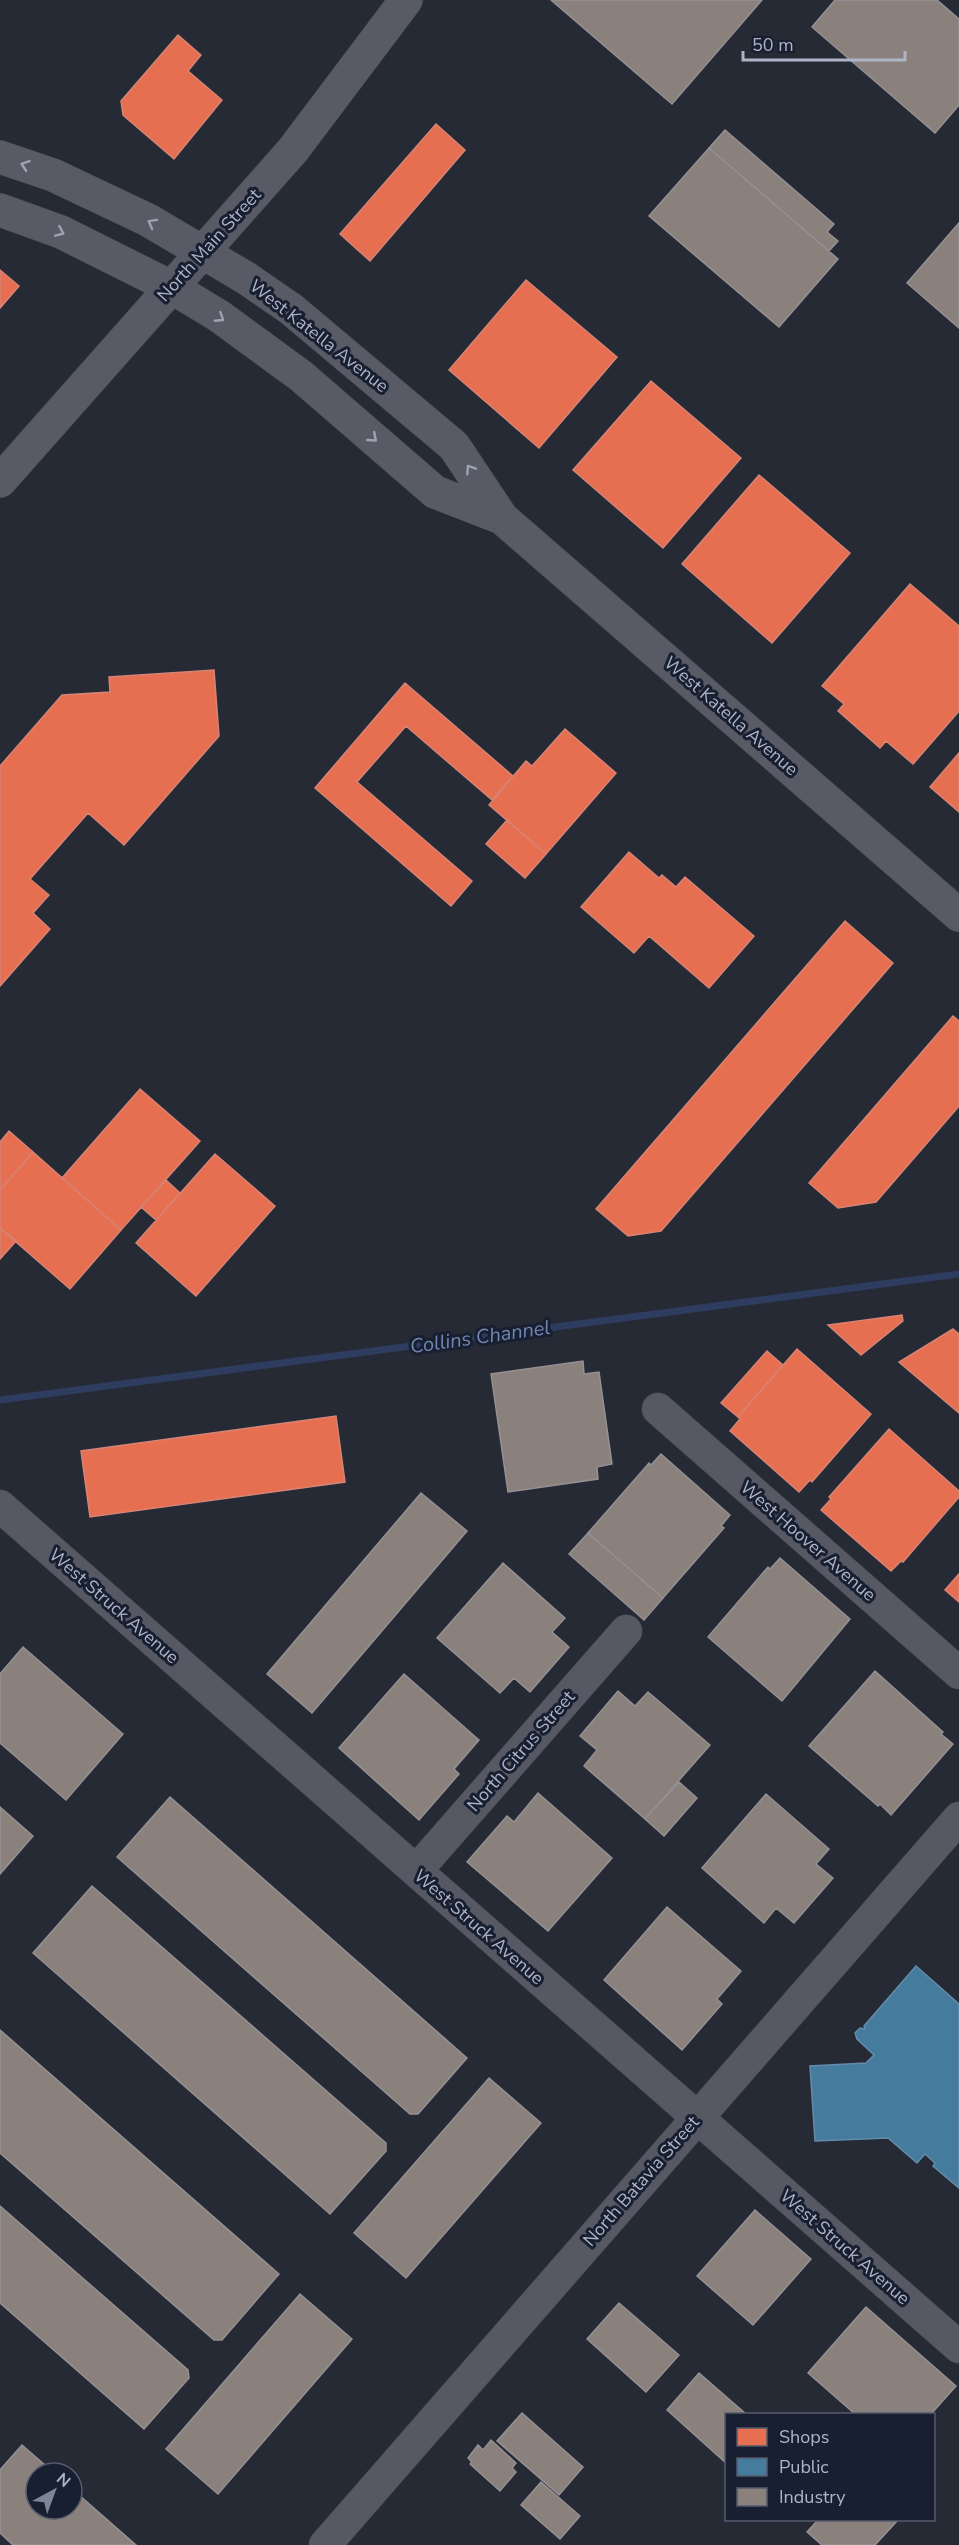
<svg xmlns="http://www.w3.org/2000/svg" width="959" height="2545" font-family="'Nunito Sans',sans-serif">
	<style>
		.shops { fill: #e76f51; stroke: #d68475; stroke-width: 1.5 }
		.public { fill: #457b9d; stroke: #648caa; stroke-width: 1.5 }
		.industry { fill: #8a817c; stroke: #959093; stroke-width: 1.5 }
		.lines { fill: none; stroke-linecap: round; stroke-linejoin: round }
		.stream { stroke: #2e3c5f; stroke-width: 7 }
		.minor-casing { stroke: #42454e; stroke-width: 33 }
		.major-casing { stroke: #424751; stroke-width: 34 }
		.minor { stroke: #565964; stroke-width: 32 }
		.major { stroke: #585b66; stroke-width: 33 }
		.oneway { stroke: #9da2b4 }
		.labels { text-anchor: middle; dominant-baseline: central; stroke-width: 6; stroke-linejoin: round; paint-order: stroke }
		.street-label { font-size: 18px; fill: #aeb4c8; stroke: #181f30 }
		.water-label { font-size: 20px; font-style: italic; fill: #7386b3; stroke: #181f30 }
	</style>
	<rect width="100%" height="100%" fill="#252a35"/>
	<path class="shops" d="M178,35L201,55L188,71L222,100L174,159L123,115L121,101Z
		M436,124L465,150L370,261L340,234Z
		M0,270L19,286L0,308Z
		M526,280L617,357L539,448L449,370Z
		M651,381L741,458L663,548L573,470Z
		M759,475L850,553L772,643L682,564Z
		M910,584L959,626V711L913,764L886,741L880,748L838,711L844,704L822,686Z
		M214,670L219,736L124,845L88,813L30,879L49,895L33,913L50,929L0,986V766L62,695L110,692L109,677Z
		M405,683L513,776L492,800L406,726L357,782L472,881L451,906L315,788Z
		M565,729L616,773L546,854L489,805L526,761L532,766Z
		M959,753V812L930,787Z
		M507,820L546,854L525,878L486,844Z
		M629,852L659,878L662,875L676,887L685,877L754,936L709,988L649,936L634,953L581,907Z
		M845,921L893,963L661,1231L628,1236L596,1209Z
		M953,1016L959,1021V1106L876,1202L838,1208L809,1183Z
		M140,1089L200,1141L121,1230L62,1178Z
		M9,1131L33,1152L0,1190V1142Z
		M33,1152L121,1230L70,1289L0,1228V1190Z
		M215,1154L275,1206L196,1296L136,1243Z
		M166,1180L180,1193L156,1220L141,1207Z
		M0,1228L16,1241L0,1259Z
		M902,1315L903,1321L861,1355L828,1325Z
		M953,1329L959,1334V1413L899,1362Z
		M797,1349L871,1414L812,1482L810,1480L799,1492L730,1431L740,1419L738,1417Z
		M767,1351L783,1365L738,1417L721,1403Z
		M336,1416L345,1482L90,1517L81,1451Z
		M889,1429L959,1491V1497L903,1562L901,1561L891,1571L821,1510L831,1499L829,1497Z
		M959,1574V1602L945,1590Z"/>
	<path class="public" d="M916,1966L959,2004V2188L933,2166L935,2163L925,2154L917,2163L888,2138L815,2141L810,2066L866,2063L874,2055L857,2039L855,2033L860,2028L865,2029L864,2026Z"/>
	<path class="industry" d="M551,0H762L672,104Z
		M835,0H937L959,19V105L935,133L812,27Z
		M725,130L834,224L827,232L838,241L829,251L709,148Z
		M709,148L838,259L779,327L649,216Z
		M959,223V328L907,283Z
		M583,1361L584,1374L599,1372L612,1464L597,1467L598,1479L508,1492L491,1374Z
		M661,1454L730,1515L721,1526L724,1528L663,1598L588,1533L649,1463L651,1465Z
		M421,1493L467,1531L312,1713L267,1674Z
		M588,1533L663,1598L644,1620L569,1554Z
		M780,1558L850,1619L782,1701L708,1637L768,1567L770,1569Z
		M503,1563L565,1618L552,1632L569,1647L530,1692L514,1678L500,1693L437,1638Z
		M23,1647L123,1734L66,1800L0,1743V1674Z
		M875,1671L943,1732L941,1734L953,1744L891,1815L880,1804L878,1806L809,1746Z
		M404,1674L479,1740L454,1769L459,1774L419,1820L339,1748Z
		M618,1691L635,1706L648,1692L710,1745L645,1819L584,1766L597,1750L580,1736Z
		M679,1782L697,1798L664,1836L645,1819Z
		M538,1793L612,1858L548,1931L467,1862L507,1816L514,1822Z
		M766,1794L829,1849L816,1864L833,1878L794,1923L776,1908L764,1923L702,1868Z
		M170,1797L467,2058L418,2114H410L117,1857Z
		M0,1807L33,1836L0,1874Z
		M92,1886L386,2143V2151L330,2214L33,1953Z
		M667,1907L741,1971L717,1999L722,2004L682,2050L604,1980Z
		M0,2030L279,2274L222,2340H214L0,2153Z
		M489,2078L541,2123L406,2278L354,2233Z
		M0,2206L188,2370L189,2378L144,2429L0,2303Z
		M755,2210L811,2259L753,2325L697,2276Z
		M300,2294L352,2339L218,2494L166,2449Z
		M619,2303L679,2355L646,2392L587,2339Z
		M866,2307L956,2386L931,2414H855L808,2373Z
		M699,2373L746,2414H726V2463L667,2410Z
		M522,2413L583,2467L559,2495L497,2441Z
		M491,2440L516,2463L512,2468L516,2472L500,2491L470,2464L472,2462L468,2458L478,2445L483,2450Z
		M22,2445L54,2473H36V2509H72V2489L136,2545H13L0,2533V2470Z
		M541,2482L580,2516L560,2539L521,2505Z
		M818,2520H898L875,2545H822L807,2532Z"/>
	<g class="lines">
		<path class="stream" d="M0,1400L959,1274"/>
		<g class="minor-casing">
			<path id="minor" d="M658,1409L959,1673
				M0,1506L959,2347
				M416,1871L626,1631
				M325,2545L959,1818"/>
		</g>
		<g class="major-casing">
			<path id="major" d="M0,157L53,175L148,220L246,278L291,309L454,446L502,518L959,915
				M0,210L61,232L171,287L219,316L301,376L435,492L502,518
				M0,481L293,150L406,0"/>
		</g>
		<use href="#minor" class="minor"/>
		<use href="#major" class="major"/>
	</g>
	<defs><path id="oneway-chevron" d="M-2-3.5L2.5 0L-2 3.5" fill="none" stroke-width="1.6" stroke-linecap="round" stroke-linejoin="round" transform="scale(1.5)"/></defs>
	<g class="oneway">
		<use href="#oneway-chevron" transform="translate(25 165) rotate(-161)"/>
		<use href="#oneway-chevron" transform="translate(152 223) rotate(-151)"/>
		<use href="#oneway-chevron" transform="translate(60 232) rotate(23)"/>
		<use href="#oneway-chevron" transform="translate(220 318) rotate(33)"/>
		<use href="#oneway-chevron" transform="translate(373 438) rotate(41)"/>
		<use href="#oneway-chevron" transform="translate(470 469) rotate(-124)"/>
	</g>
	<g class="labels">
		<g class="street-label">
			<text transform="translate(209 245) rotate(-48)">North Main Street</text>
			<text transform="translate(319 336) rotate(38)">West Katella Avenue</text>
			<text transform="translate(731 716) rotate(41)">West Katella Avenue</text>
			<text transform="translate(808 1541) rotate(41)">West Hoover Avenue</text>
			<text transform="translate(114 1606) rotate(41)">West Struck Avenue</text>
			<text transform="translate(521 1751) rotate(-49)">North Citrus Street</text>
			<text transform="translate(479 1927) rotate(41)">West Struck Avenue</text>
			<text transform="translate(641 2181) rotate(-49)">North Batavia Street</text>
			<text transform="translate(845 2247) rotate(41)">West Struck Avenue</text>
		</g>
		<g class="water-label">
			<text transform="translate(480 1337) rotate(-8)">Collins Channel</text>
		</g>
	</g>
	<rect x="725" y="2413" width="210" height="108" fill="#181f30" stroke="#545b6d" stroke-width="1.5"/>
	<rect x="737" y="2428" width="30" height="18" fill="#e76f51" stroke="#545b6d" stroke-width="1.5"/>
	<text x="779" y="2443" font-size="18" fill="#aeb4c8">Shops</text>
	<rect x="737" y="2458" width="30" height="18" fill="#457b9d" stroke="#545b6d" stroke-width="1.5"/>
	<text x="779" y="2473" font-size="18" fill="#aeb4c8">Public</text>
	<rect x="737" y="2488" width="30" height="18" fill="#8a817c" stroke="#545b6d" stroke-width="1.5"/>
	<text x="779" y="2503" font-size="18" fill="#aeb4c8">Industry</text>
	<g transform="translate(54 2491) rotate(41)"><circle r="28" fill="#181f30" stroke="#545b6d" stroke-width="1.5"/>
	<path d="M0-4.5L10 22L0 15L-10 22Z" fill="#7e8495"/>
	<text y="-9" font-size="16" font-weight="bold" text-anchor="middle" fill="#aeb4c8">N</text>
	</g>
	<path d="M743 51v9h162v-9" fill="none" stroke="#aeb4c8" stroke-width="3"/>
	<text x="752" y="51" font-size="18" fill="#aeb4c8" stroke="#181f30" stroke-width="4.5" paint-order="stroke">50 m</text>
</svg>
